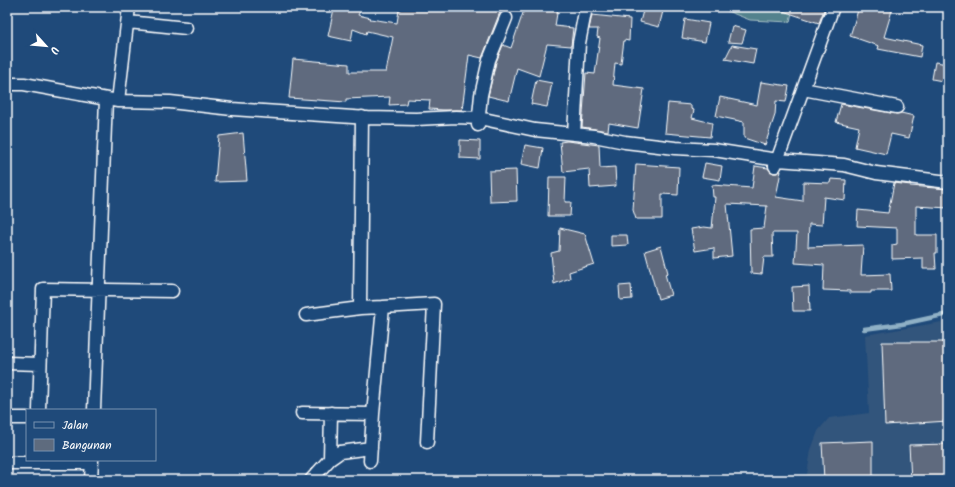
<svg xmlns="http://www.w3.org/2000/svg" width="955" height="487" font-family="Kalam,sans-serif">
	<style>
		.built { fill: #32547b }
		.green { fill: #52828d; stroke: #a8c0c6 }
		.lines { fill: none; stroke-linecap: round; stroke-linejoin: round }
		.stream { stroke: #8fb0c5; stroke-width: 4.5 }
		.building { fill: #5e6b7e; stroke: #fff }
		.street-casing { stroke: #fff; stroke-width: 15 }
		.street { stroke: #1f4a7a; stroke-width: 12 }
	</style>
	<rect width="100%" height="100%" fill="#1f4a7a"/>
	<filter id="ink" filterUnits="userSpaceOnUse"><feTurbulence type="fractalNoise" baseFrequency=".025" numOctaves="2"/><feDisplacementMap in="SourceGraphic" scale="8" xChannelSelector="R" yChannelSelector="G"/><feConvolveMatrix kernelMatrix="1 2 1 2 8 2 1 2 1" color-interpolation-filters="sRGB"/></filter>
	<g filter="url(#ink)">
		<path class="built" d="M948,321V480H806L811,450L818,431L829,418L869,413L865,335Z"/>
		<path class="green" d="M728,7H793L790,22L750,20L727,11Z"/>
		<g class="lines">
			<path class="stream" d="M864,329L902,324L948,314"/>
		</g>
		<path class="building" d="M348,7H362L358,15L371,18L370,19L397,23L399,10H401L402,7H502L482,58L469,55L462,110H443L429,109L430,100L407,99L406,104L389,105L390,97L346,99V102L289,98L293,59L349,64V72H386L393,37L367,31L366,34L353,29L351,41L328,36L334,9L346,11Z
			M525,7H558L555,26L573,28L571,46L547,44L539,76L517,68L509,101L488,96L496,62L503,45L511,48Z
			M644,7L663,11L659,27L640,22Z
			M778,7H825L819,23L777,9Z
			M859,7H893L884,37L922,45L920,57L878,49L879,46L850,36Z
			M592,15L630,19L629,41L624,40L621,64L615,63L613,85L644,89L638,128L609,123L608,131L582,127L586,73L595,74L600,38L597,37L598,29H589Z
			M685,19L709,23L705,42L682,38Z
			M732,26L746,30L742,43L728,42Z
			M732,45L756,49L753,64L725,59Z
			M935,62L948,64V82L932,79Z
			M536,80L552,83L547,107L531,104Z
			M761,82L789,86L786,102L776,101L775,115L765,145L744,138V122L716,116L720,97L757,105Z
			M668,103L691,105V109L694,110L692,118L712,123L710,137L665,133Z
			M841,104L896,114L901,113L914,116L909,138L891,134L886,154L855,147L859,127L836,122Z
			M243,133L247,181L215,182L219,136Z
			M460,140L480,141V159L460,158Z
			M567,141L599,145L600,168L615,167L616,186L590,188L589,169L563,172L560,142Z
			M525,145L543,148L540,168L521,164Z
			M705,163L722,166L720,180L702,177Z
			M636,164L679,167L678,195L662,194V219H636L633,210Z
			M755,166L768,168L773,173H777L781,171L776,197L803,201V182L830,183L831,179L846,180L845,200L824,197L822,225L809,224L808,247L863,245L861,275L890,274L891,291H871V293H850V291L823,290L824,265L795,263L797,233H772L773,257H764L762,274L751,273L750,229L764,228L767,206L727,204L732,256L714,258V248L695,251L691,229L704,227L712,228L715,197H713L712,185L752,188Z
			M516,170L517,201L490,202L489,171Z
			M549,177H566L565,202H571L570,216H548Z
			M894,183L911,185L910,186L948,189V208L916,206V235H937V253H935L936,269H923V258L892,259V245L897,244V228L857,226L858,210L888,213Z
			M560,228L585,234L594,264L569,272L570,278L554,284L551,253L559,251Z
			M611,235H627L628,245L611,246Z
			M661,246L668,273L665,274L671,295L658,299L645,251Z
			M631,285L632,299L620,300L619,286Z
			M809,286L810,311H793L792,287Z
			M882,342H948V421L885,425Z
			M873,441V480H824L822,443Z
			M948,444V480H911L909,445Z"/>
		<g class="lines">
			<g class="street-casing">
				<path id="street" d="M128,22L186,28
					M7,84H24L118,101L170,102L232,109L368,118L416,119L456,117L479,118L535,130L594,136L625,142L675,148L714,150L778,160L844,165L876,173L948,182
					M803,89L897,107
					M118,101L129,7
					M478,125L481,95L489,60L506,18
					M574,134L579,43L586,7
					M775,166L833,7
					M383,307L434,304L427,442
					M360,308L383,307L373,414L370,461
					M306,315L360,308L362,117
					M7,363L40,364
					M39,410L43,289L172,291
					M94,410L106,99
					M302,413L373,414
					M7,418H27
					M330,459L331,413
					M7,463H92
					M91,480L92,460
					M311,480L330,459L340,452L371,448"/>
			</g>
			<use href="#street" class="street"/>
		</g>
	</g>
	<rect width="955" height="487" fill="none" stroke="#1f4a7a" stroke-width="24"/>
	<rect x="12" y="12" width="931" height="463" fill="none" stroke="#fff" stroke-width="1.5" filter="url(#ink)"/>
	<rect x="26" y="409" width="130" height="52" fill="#1f4a7a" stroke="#7992af"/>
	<rect x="34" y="422" width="20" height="6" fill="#1f4a7a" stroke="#7992af"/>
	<text x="62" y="429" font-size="12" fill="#ffffff">Jalan</text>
	<rect x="34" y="439" width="20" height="12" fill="#5e6b7e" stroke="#7992af"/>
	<text x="62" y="449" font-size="12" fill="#ffffff">Bangunan</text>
	<g transform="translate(46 46) rotate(117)" stroke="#1f4a7a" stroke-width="3" paint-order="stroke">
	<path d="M0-3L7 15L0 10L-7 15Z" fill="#ffffff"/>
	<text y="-6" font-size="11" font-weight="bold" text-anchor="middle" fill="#ffffff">U</text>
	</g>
</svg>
